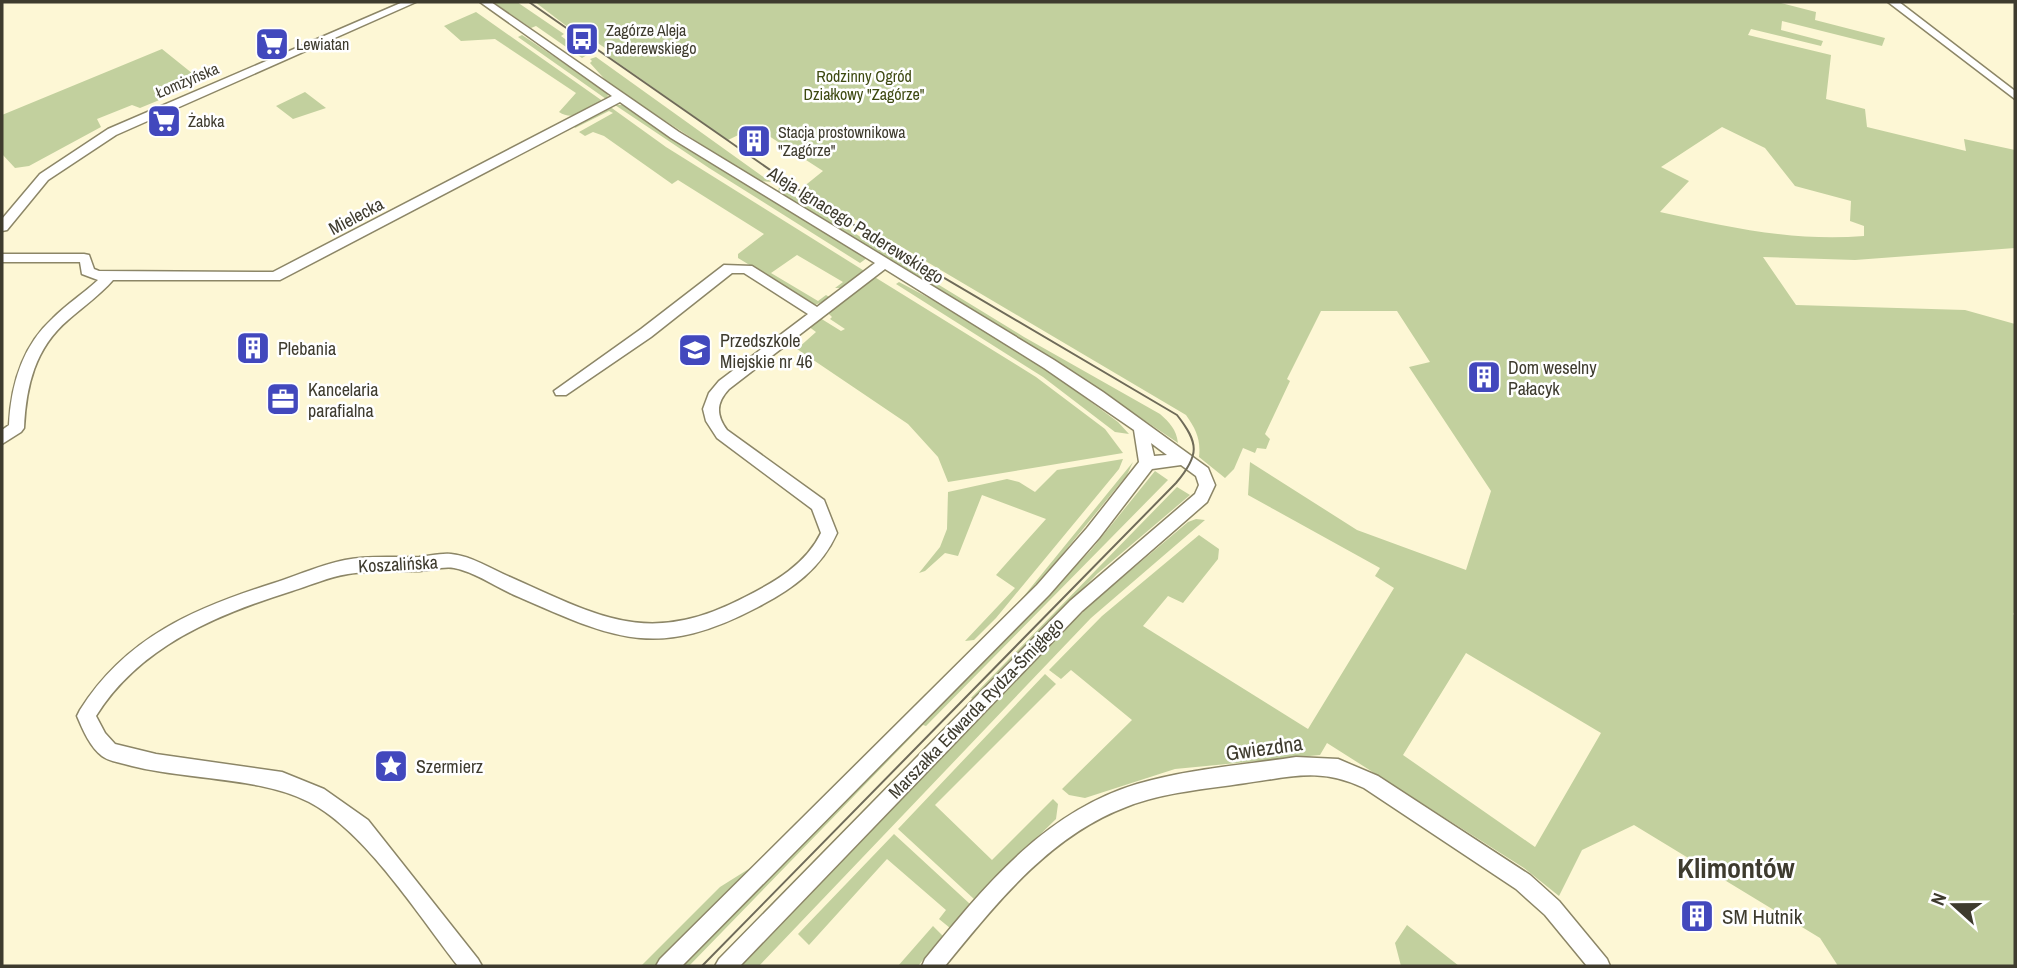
<svg xmlns="http://www.w3.org/2000/svg" width="2017" height="968" font-family="'Archivo Narrow',sans-serif">
	<style>
		.green { fill: #c2d09e; fill-rule: evenodd }
		.lines { fill: none; stroke-linecap: round; stroke-linejoin: round }
		.minor-casing { stroke: #8c8667; stroke-width: 3 }
		.minor { fill: #fff; fill-rule: evenodd }
		.tram { stroke: #6f6b59; stroke-width: 2 }
		.labels { text-anchor: middle; dominant-baseline: central; stroke-width: 5; stroke-linejoin: round; paint-order: stroke }
		.far-poi-label { font-size: 16px; fill: #3e3b2e; stroke: #fff; text-anchor: start }
		.far-park-label { font-size: 16px; fill: #3e4a11; stroke: #fff }
		.far-street-label { font-size: 16px; fill: #3e3b2e; stroke: #fff }
		.street-label { font-size: 18px; fill: #3e3b2e; stroke: #fff }
		.poi-label { font-size: 18px; fill: #3e3b2e; stroke: #fff; text-anchor: start }
		.near-street-label { font-size: 21px; fill: #3e3b2e; stroke: #fff }
		.near-poi-label { font-size: 21px; fill: #3e3b2e; stroke: #fff; text-anchor: start }
		.near-district-label { font-size: 28px; font-weight: bold; fill: #3e3b2e; stroke: #fff }
	</style>
	<rect width="100%" height="100%" fill="#fdf7d5"/>
	<path class="green" d="M493,2H517L564,34L561,36L587,55L582,58L536,26L531,28Z
		M535,2H1777L1816,12L1815,20L1885,38L1882,46L1782,21L1781,30L1823,41L1821,46L1751,29L1748,35L1831,55L1826,99L1865,109L1867,127L1966,151L1964,139L2015,150V248L1855,260L1763,257L1796,305L1965,310L2015,324V611L2013,614L2015,616V966H1838L1820,938L1634,825L1582,850L1559,896L1524,868L1327,743L1320,755L1175,769L1085,798L1069,795L1062,789L1132,720L1071,670L1061,679L1049,670L1102,616L1199,535L1219,549L1218,559L1183,603L1168,596L1143,626L1308,729L1394,588L1375,576L1380,568L1248,495L1250,462L1357,530L1466,570L1491,491L1409,367L1430,362L1397,311H1321L1287,379L1290,381L1265,434L1270,439L1266,449L1257,448L1255,453L1243,448L1234,469L1225,478L1199,457C1201,440 1196,429 1186,415L802,188L823,171L755,127L728,140L604,53L608,50L577,29L573,31ZM1722,127L1765,148L1795,186L1851,201L1850,221L1864,226V236C1795,242 1727,227 1660,212L1689,181L1661,167ZM1466,653L1601,733L1535,847L1403,755Z
		M476,12L604,102C590,109 574,122 559,112L576,93L495,39L461,41L444,26Z
		M522,35L606,91L608,96L606,99L518,37Z
		M162,49L203,82L140,108L132,105L97,119L101,127L29,166L15,168L2,154V115Z
		M596,57L762,176L772,182L758,181L610,85L590,63L592,61L590,59Z
		M305,92L326,108L293,119L276,106Z
		M615,105H625L867,258L860,263L709,168Z
		M609,106L666,147L866,272L844,288H835L843,282L797,255L771,273L818,301L826,295L831,298L815,305L738,258V254L764,234L678,180L672,184L604,136L593,132L585,136L579,132L613,113L609,111L575,128L574,126Z
		M779,187L1024,337L1160,414C1170,423 1176,429 1178,443L1101,391L778,193Z
		M873,276L1036,377L1105,429L1123,453L948,482L938,457L908,424L797,349L816,332L808,326L820,318L841,331L845,329L830,319L832,317L827,312Z
		M899,282L946,307L1038,363L1118,422L1129,434L1115,432L1043,377L896,284Z
		M1123,459L1119,469L996,618L974,640L965,641L1015,588L996,575L1046,519L982,495L958,556L945,553L925,571L919,573L940,547L947,529L948,492L1007,479L1019,482L1035,492L1057,470Z
		M1133,462L1127,475L1056,562L1010,613Z
		M1155,471L1168,480L926,726L923,725L689,966H679L1054,589L1092,549Z
		M1177,487L1190,495L1097,574L974,700L971,698Z
		M1196,519L1205,520L1091,618L759,966H740L1059,634L1105,592L1188,522Z
		M1045,674L1056,684L935,805L992,860L1053,799L1058,804L1056,819L974,899L898,829Z
		M894,834L970,904L950,928L939,919L946,910L887,859L809,945L798,934Z
		M755,865L655,966H641L720,887Z
		M1407,925L1459,966H1401L1395,943Z
		M933,926L943,936L918,966H898Z"/>
	<g class="lines">
		<g class="minor-casing">
			<path id="minor" d="M403,2H416L116,135L48,180L7,230L2,231V219L40,174L108,129Z
				M480,2H491L679,132L1054,360L1103,392L1208,468L1215,485L1207,502L1082,611L740,966H715L719,959L1070,601L1195,494L1199,485L1196,476L1181,465L1152,469L1099,538L1049,595L682,966H656L660,959L1037,585L1087,528L1139,462L1134,430L1044,368L885,269L729,389C716,403 716,415 727,430L824,500L837,533C821,569 792,589 758,607C654,662 611,637 512,594C493,585 474,572 454,568C442,566 429,571 417,571C394,571 371,570 348,574C329,577 311,585 292,591C216,615 140,646 96,716L105,733L115,744L156,754L282,772L324,789L368,820L478,959L482,966H458C418,915 366,832 309,802C262,777 186,780 132,766C123,763 110,762 102,756C90,747 83,730 77,716L80,710C126,637 195,608 274,583C298,575 321,565 345,560C369,555 395,558 419,557C430,556 440,553 451,554C472,556 491,569 510,577C602,618 649,647 745,597C775,582 806,564 821,533L812,509L717,438L706,421L703,409L709,393L719,381L808,314L744,273H732L651,337L566,395H556L554,391L641,329L724,265L752,266L817,307L875,263L671,138L620,102L280,280H113C100,295 84,306 68,320C35,348 26,386 24,428L21,432L2,444V430L9,425C11,385 22,346 53,318C67,304 84,293 98,280L82,274L80,262H2V254H84L89,255L94,269L99,271L273,272L612,96ZM1151,443L1167,455L1154,456Z
				M1888,2H1899L2015,91V99Z
				M1296,757L1338,759L1378,776L1530,875L1559,901L1607,959L1610,966H1587L1545,915L1516,889L1364,788C1320,767 1291,777 1246,783C1206,789 1164,792 1126,807C1049,836 996,904 945,966H922L925,959C984,887 1044,812 1137,784C1188,769 1243,765 1296,757Z"/>
		</g>
		<use href="#minor" class="minor"/>
		<path class="tram" d="M529,2L822,206L1177,415C1199,443 1200,455 1176,483L702,966"/>
	</g>
	<defs>
		<g id="bus-square" transform="scale(1.75)"><rect x="-9" y="-9" width="18" height="18" rx="4" fill="#4248bd" stroke="#fff"/><path d="M-5-6H5V4H4V6H2V4H-2V6H-4V4H-5ZM-3.5-4V0h7V-4ZM-3.5 1.2v1.5H-2V1.2ZM2 1.2v1.5H3.5V1.2Z" fill="#fff"/></g>
		<g id="supermarket-square" transform="scale(1.75)"><rect x="-9" y="-9" width="18" height="18" rx="4" fill="#4248bd" stroke="#fff"/><path d="M-6-5.5h2.5l.6 2H6L4.5 2H-2.5L-4.4-4H-6ZM-1.5 3.2a1.3 1.3 0 1 0 .1 0ZM3 3.2a1.3 1.3 0 1 0 .1 0Z" fill="#fff"/></g>
		<g id="building-square" transform="scale(1.75)"><rect x="-9" y="-9" width="18" height="18" rx="4" fill="#4248bd" stroke="#fff"/><path d="M-4-6H4V6H1V3H-1V6H-4ZM-2.5-4.3h1.7v1.8h-1.7ZM.8-4.3h1.7v1.8H.8ZM-2.5-1h1.7V.8h-1.7ZM.8-1h1.7V.8H.8Z" fill="#fff"/></g>
		<g id="school-square" transform="scale(1.75)"><rect x="-9" y="-9" width="18" height="18" rx="4" fill="#4248bd" stroke="#fff"/><path d="M0-5L7-2L0 1L-7-2ZM-4 1L0 2.5L4 1V4Q0 6-4 4Z" fill="#fff"/></g>
		<g id="office-square" transform="scale(1.75)"><rect x="-9" y="-9" width="18" height="18" rx="4" fill="#4248bd" stroke="#fff"/><path d="M-6-3h4V-5.5h4V-3h4V5H-6ZM-1-4.5V-3h2v-1.5ZM-6 0V1H6V0Z" fill="#fff"/></g>
		<g id="sight-square" transform="scale(1.75)"><rect x="-9" y="-9" width="18" height="18" rx="4" fill="#4248bd" stroke="#fff"/><path d="M0-6L1.8-2.2L6-1.7L2.9 1.2L3.7 5.4L0 3.3L-3.7 5.4L-2.9 1.2L-6-1.7L-1.8-2.2Z" fill="#fff"/></g>
	</defs>
	<g fill-rule="evenodd">
		<use href="#bus-square" x="582" y="39"/>
		<use href="#supermarket-square" x="272" y="44"/>
		<use href="#supermarket-square" x="164" y="121"/>
		<use href="#building-square" x="754" y="141"/>
		<use href="#building-square" x="253" y="348"/>
		<use href="#school-square" x="695" y="350"/>
		<use href="#building-square" x="1484" y="377"/>
		<use href="#office-square" x="283" y="399"/>
		<use href="#sight-square" x="391" y="766"/>
		<use href="#building-square" x="1697" y="916"/>
	</g>
	<g class="labels">
		<g class="far-poi-label">
			<text x="606" y="30">Zagórze Aleja<tspan x="606" dy="18">Paderewskiego</tspan></text>
			<text x="296" y="44">Lewiatan</text>
			<text x="188" y="121">Żabka</text>
			<text x="778" y="132">Stacja prostownikowa<tspan x="778" dy="18">"Zagórze"</tspan></text>
		</g>
		<g class="far-park-label">
			<text x="864" y="76">Rodzinny Ogród<tspan x="864" dy="18">Działkowy "Zagórze"</tspan></text>
		</g>
		<g class="far-street-label">
			<text transform="translate(187 80) rotate(-23)">Łomżyńska</text>
		</g>
		<g class="street-label">
			<text transform="translate(356 216) rotate(-28)">Mielecka</text>
			<text transform="translate(856 225) rotate(32)">Aleja Ignacego Paderewskiego</text>
			<text transform="translate(398 564) rotate(-3)">Koszalińska</text>
			<text transform="translate(976 708) rotate(-46)">Marszałka Edwarda Rydza-Śmigłego</text>
		</g>
		<g class="poi-label">
			<text x="720" y="340">Przedszkole<tspan x="720" dy="21">Miejskie nr 46</tspan></text>
			<text x="278" y="348">Plebania</text>
			<text x="1508" y="367">Dom weselny<tspan x="1508" dy="21">Pałacyk</tspan></text>
			<text x="308" y="389">Kancelaria<tspan x="308" dy="21">parafialna</tspan></text>
			<text x="416" y="766">Szermierz</text>
		</g>
		<g class="near-street-label">
			<text transform="translate(1264 748) rotate(-8)">Gwiezdna</text>
		</g>
		<g class="near-poi-label">
			<text x="1722" y="916">SM Hutnik</text>
		</g>
		<g class="near-district-label">
			<text x="1736" y="868">Klimontów</text>
		</g>
	</g>
	<rect width="2017" height="968" fill="none" stroke="#3e3b2e" stroke-width="7"/>
	<g transform="translate(1954 905) rotate(291)" stroke="#ffffff" stroke-width="5" paint-order="stroke">
	<path d="M0-5L12 26L0 18L-12 26Z" fill="#3e3b2e"/>
	<text y="-10" font-size="19" font-weight="bold" text-anchor="middle" fill="#3e3b2e">N</text>
	</g>
</svg>
